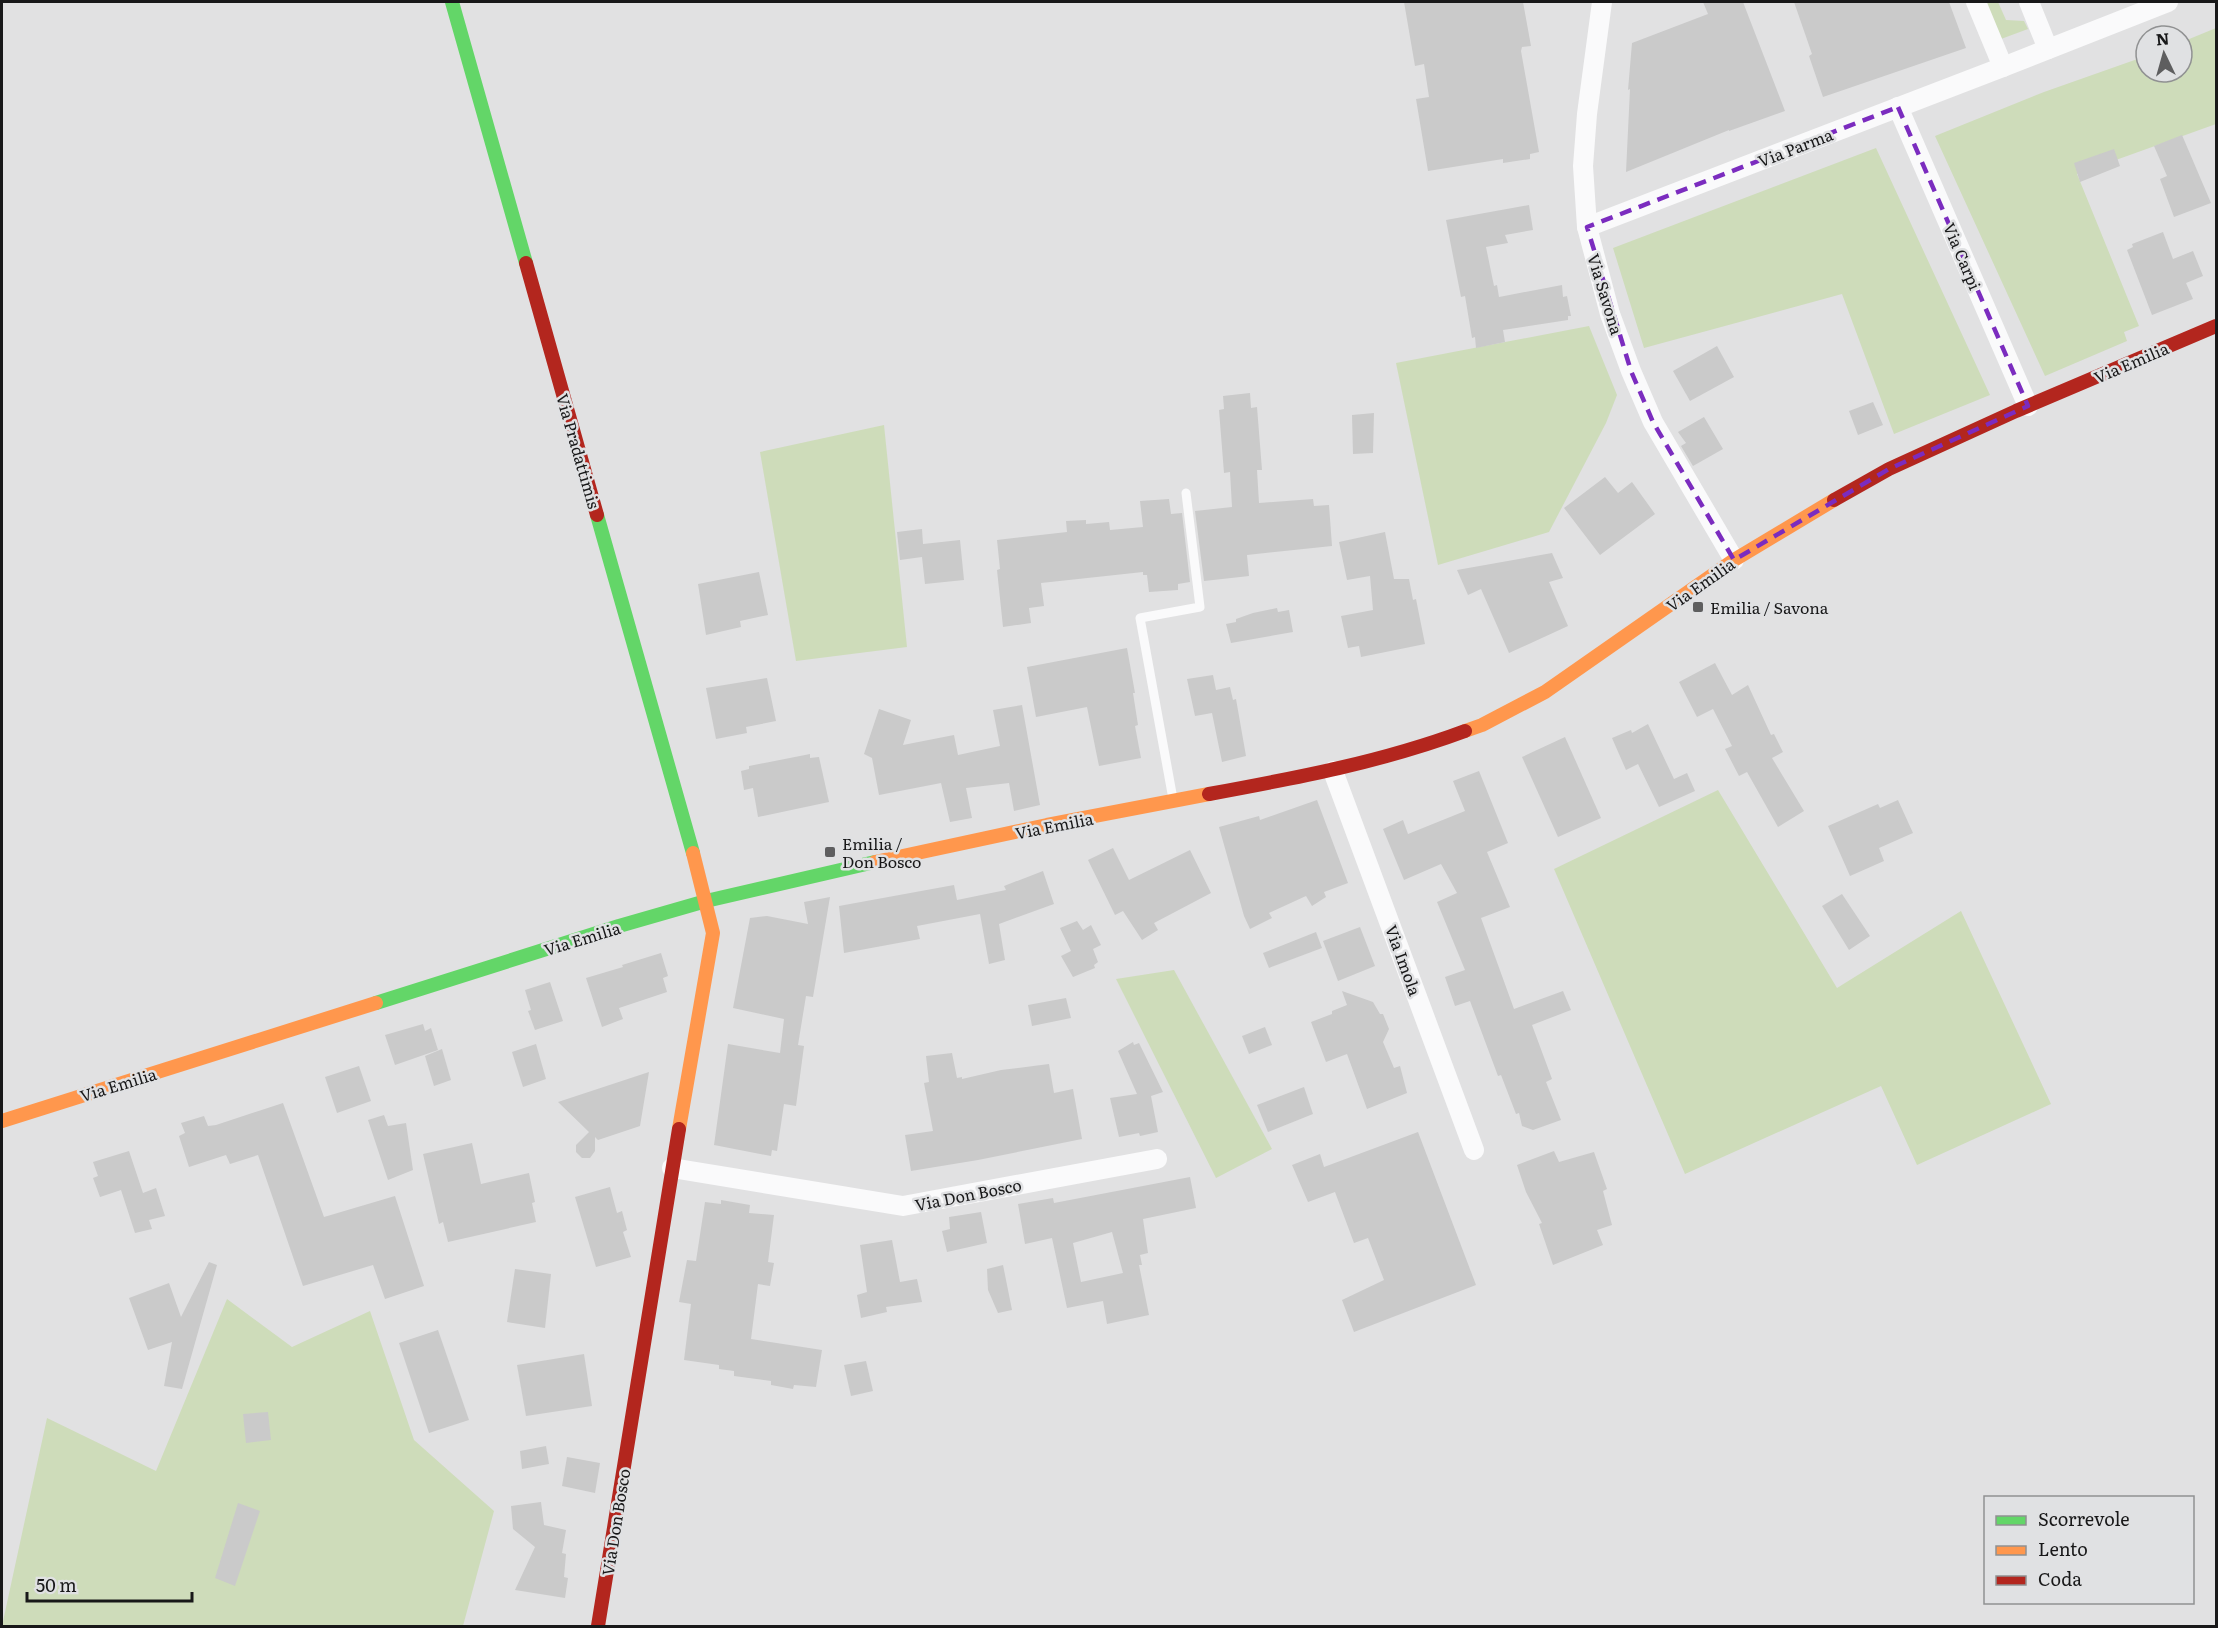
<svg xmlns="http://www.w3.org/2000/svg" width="2218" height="1628" viewBox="0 0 2218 1628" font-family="Literata,serif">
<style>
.green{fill:#cedcba}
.building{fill:#cacaca;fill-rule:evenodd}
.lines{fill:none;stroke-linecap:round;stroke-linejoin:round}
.lane{stroke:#fafafb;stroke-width:9}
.street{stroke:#fafafb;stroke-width:20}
.fast{stroke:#63d668;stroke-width:14}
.slow{stroke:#ff974d;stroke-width:14}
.jam{stroke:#b3261e;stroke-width:14}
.marked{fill:none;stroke:#7b2cbf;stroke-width:4.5;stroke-dasharray:12 8;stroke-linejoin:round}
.poi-dot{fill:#5e5e5f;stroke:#e0e1e3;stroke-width:2}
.labels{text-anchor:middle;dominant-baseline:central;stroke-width:5;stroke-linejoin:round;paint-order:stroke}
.street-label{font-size:16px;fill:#181819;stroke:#e0e1e3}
.poi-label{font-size:16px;fill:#181819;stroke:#e0e1e3;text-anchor:start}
</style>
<rect width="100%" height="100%" fill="#e1e1e2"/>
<g class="green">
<polygon points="1986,2 1998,2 2006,20 2024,21 2028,29 2001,39"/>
<polygon points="2216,28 2216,124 2077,174 2139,326 2124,332 2127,341 2045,376 1935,136 2044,92 2146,56 2146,72 2182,72 2182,42"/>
<polygon points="1876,148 1990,395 1894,434 1842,294 1644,348 1613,248"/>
<polygon points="1589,326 1617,395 1606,423 1549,532 1438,565 1396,363"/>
<polygon points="884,425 907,647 796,661 760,452"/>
<polygon points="1718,790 1837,988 1961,911 2051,1104 1917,1165 1881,1086 1685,1174 1554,869"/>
<polygon points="1174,970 1272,1149 1216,1178 1116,979"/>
<polygon points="227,1299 292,1347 370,1311 414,1440 494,1511 463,1626 2,1626 47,1418 156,1471"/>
</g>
<g class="building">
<polygon points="1404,2 1523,2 1531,46 1522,47 1521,51 1539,152 1530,154 1530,159 1503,163 1503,159 1428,171 1416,99 1429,97 1424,64 1415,66"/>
<polygon points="1703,2 1743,2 1785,111 1729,131 1729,130 1626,172 1630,89 1628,90 1632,43 1708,14"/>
<polygon points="1794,2 1949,2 1966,48 1823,97 1809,56 1812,54"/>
<polygon points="2182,135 2211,203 2174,217 2160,179 2167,176 2154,146"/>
<polygon points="2114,149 2120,166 2080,182 2074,163"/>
<polygon points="1529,205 1533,230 1505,235 1508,243 1486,247 1494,286 1497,285 1499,297 1562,285 1563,297 1567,296 1571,316 1568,316 1568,320 1503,330 1505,342 1476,348 1475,337 1472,338 1465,296 1461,297 1446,220"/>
<polygon points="2163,232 2173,259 2193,251 2203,276 2186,283 2193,299 2152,315 2127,250 2133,247 2132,244"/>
<polygon points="1717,346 1734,377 1690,401 1673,371"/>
<polygon points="1250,393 1251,408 1257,407 1262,470 1257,470 1259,503 1313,499 1314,506 1329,505 1332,546 1247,555 1249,576 1204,581 1195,511 1232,507 1230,472 1224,473 1219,410 1224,409 1223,396"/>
<polygon points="1873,402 1883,425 1858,435 1849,411"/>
<polygon points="1374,413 1373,453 1353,454 1352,415"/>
<polygon points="1704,417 1723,449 1693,466 1681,446 1686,443 1678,432"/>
<polygon points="1605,477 1618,493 1632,482 1655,514 1600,555 1564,508"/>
<polygon points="1169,499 1171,514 1182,513 1190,582 1178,584 1178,590 1149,592 1147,575 1143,575 1143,572 1041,583 1044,606 1029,608 1031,623 1003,627 997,570 1000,569 997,540 1067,532 1066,521 1086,520 1086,524 1109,522 1110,530 1143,527 1140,501"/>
<polygon points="922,529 923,544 960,540 964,580 925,584 922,557 900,560 897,532"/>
<polygon points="1385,532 1394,579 1409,579 1413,600 1416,599 1425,644 1361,657 1359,646 1348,648 1341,616 1373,610 1370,576 1347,580 1339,542"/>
<polygon points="1552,553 1563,578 1549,582 1568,626 1509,653 1481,589 1468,595 1457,570"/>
<polygon points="759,572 768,615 740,621 741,627 706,635 698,584"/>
<polygon points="1277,608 1278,612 1289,610 1293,632 1231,643 1226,624 1236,622 1236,619 1253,613"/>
<polygon points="1127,648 1135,693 1133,693 1138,725 1135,726 1141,758 1099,766 1087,707 1036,717 1027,667"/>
<polygon points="1715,663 1732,695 1748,685 1771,735 1774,734 1783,752 1772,758 1804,811 1778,827 1747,772 1739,776 1725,749 1732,746 1713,709 1697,717 1679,682"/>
<polygon points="1213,675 1216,690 1230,687 1233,700 1236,699 1246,756 1222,762 1212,713 1195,716 1187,679"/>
<polygon points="767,678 776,721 746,727 747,733 716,739 706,688"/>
<polygon points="1022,705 1040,805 1014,811 1009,783 966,788 972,818 950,822 941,783 879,795 872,758 864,754 879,709 911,720 903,745 954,735 958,755 1000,746 993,710"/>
<polygon points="1648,724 1674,779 1687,773 1695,791 1659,807 1638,764 1626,770 1612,738 1631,730 1632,733"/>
<polygon points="1565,737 1601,818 1558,837 1522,757"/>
<polygon points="810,754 810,758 819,757 829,802 758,817 753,788 744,790 741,771 749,769 749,766"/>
<polygon points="1479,771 1508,843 1487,852 1510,907 1481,918 1514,1009 1563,991 1571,1010 1532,1025 1552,1079 1546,1082 1561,1120 1533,1130 1522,1126 1519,1113 1516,1114 1501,1075 1498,1076 1470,1001 1455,1006 1445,977 1465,970 1437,902 1457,893 1441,864 1404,880 1383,829 1403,820 1408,834 1465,811 1453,781"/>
<polygon points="1317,800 1348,883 1324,892 1326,897 1312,906 1306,896 1269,913 1272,918 1250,929 1244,916 1219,827 1259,816 1260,820"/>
<polygon points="1898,800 1913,833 1879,848 1884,861 1850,876 1828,826 1878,804 1880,808"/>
<polygon points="1113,848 1129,880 1190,850 1211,893 1154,923 1158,930 1142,940 1123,911 1115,915 1088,860"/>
<polygon points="1043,871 1054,904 999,924 1005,960 989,964 980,914 917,926 920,939 844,953 839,906 954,885 957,900 1006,890 1004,886"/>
<polygon points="1842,894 1870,936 1849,950 1822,906"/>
<polygon points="830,897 813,997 806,996 798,1045 804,1046 796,1106 784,1104 777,1151 772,1150 771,1156 714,1145 728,1044 780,1053 784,1019 733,1008 750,918 767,916 808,924 804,902"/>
<polygon points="1077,921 1083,930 1091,925 1101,945 1093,949 1098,962 1094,965 1095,968 1073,977 1061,956 1071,951 1060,928"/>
<polygon points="1360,927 1375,966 1338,981 1323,941"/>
<polygon points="1316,932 1322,948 1269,968 1263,953"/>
<polygon points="661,953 668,976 663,978 667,992 619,1008 623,1019 602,1027 586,978 623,967 622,965"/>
<polygon points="550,982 563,1021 535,1030 528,1011 531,1010 525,990"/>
<polygon points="1342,991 1373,1002 1380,1014 1383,1014 1389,1029 1383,1042 1394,1068 1400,1066 1407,1093 1367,1109 1347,1054 1326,1062 1311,1022 1332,1014 1332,1011 1347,1005"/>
<polygon points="1066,998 1071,1018 1032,1026 1028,1005"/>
<polygon points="423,1024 425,1031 431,1028 438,1050 395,1065 385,1035"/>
<polygon points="1265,1027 1272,1045 1249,1054 1242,1036"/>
<polygon points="1133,1042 1134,1045 1139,1043 1163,1092 1151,1096 1158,1132 1140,1136 1139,1133 1119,1137 1110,1098 1137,1094 1118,1051"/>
<polygon points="536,1044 546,1079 523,1087 512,1052"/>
<polygon points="442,1049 451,1080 434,1086 425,1056"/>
<polygon points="952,1053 957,1078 962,1077 962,1079 1001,1070 1049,1064 1054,1093 1073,1089 1082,1139 978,1160 911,1171 905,1135 933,1131 924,1083 929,1082 926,1056"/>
<polygon points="359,1066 371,1101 337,1113 325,1077"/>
<polygon points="649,1072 640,1126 598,1140 595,1137 595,1151 590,1158 582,1158 576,1152 576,1145 589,1132 558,1102"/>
<polygon points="1304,1087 1313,1114 1268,1132 1257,1105"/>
<polygon points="283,1103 324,1217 395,1196 424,1286 385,1299 373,1265 303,1286 258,1155 230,1164 226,1155 189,1167 179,1136 185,1133 181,1123 204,1116 208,1126 216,1125"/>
<polygon points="384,1115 388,1126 406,1123 413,1170 388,1180 368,1120"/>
<polygon points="1418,1132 1476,1285 1354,1332 1342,1300 1384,1280 1368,1238 1354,1243 1335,1192 1308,1202 1292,1165 1320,1154 1324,1167"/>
<polygon points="472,1143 481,1184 529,1173 535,1202 532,1203 536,1222 448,1242 443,1222 439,1224 423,1154"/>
<polygon points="129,1151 143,1193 156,1188 165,1216 149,1220 152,1229 135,1233 121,1190 100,1197 93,1178 98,1176 93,1162"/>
<polygon points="1554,1151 1559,1162 1594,1152 1607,1189 1603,1191 1612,1225 1597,1230 1603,1245 1553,1265 1539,1224 1542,1223 1526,1192 1517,1165"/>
<path d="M1190 1177 1196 1208 1143 1219 1148 1253 1140 1255 1142 1265H1139L1149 1315 1107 1324 1103 1301 1067 1308 1052 1238 1025 1244 1018 1204 1053 1198 1054 1203ZM1112 1232 1123 1273 1081 1282 1073 1243Z"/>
<polygon points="610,1187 617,1213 622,1211 627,1230 623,1232 631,1257 596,1267 575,1197"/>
<polygon points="721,1200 750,1205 749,1213 774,1215 768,1262 774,1263 770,1286 758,1284 751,1339 822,1350 816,1387 794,1385 793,1389 771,1385 771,1381 734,1376 734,1371 719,1369 719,1365 684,1360 691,1304 679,1302 687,1260 696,1261 705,1202 721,1204"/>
<polygon points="981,1212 987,1243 947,1252 942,1231 950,1229 949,1217"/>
<polygon points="892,1240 900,1282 917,1279 922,1302 886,1307 887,1312 861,1318 857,1295 867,1292 860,1245"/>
<polygon points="209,1262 217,1265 182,1389 164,1386 172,1342 148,1350 129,1298 169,1283 181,1317"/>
<polygon points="1003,1265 1012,1310 998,1313 988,1290 987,1269"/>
<polygon points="515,1269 551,1274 545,1328 507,1322"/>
<polygon points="438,1330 469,1420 429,1433 399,1343"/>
<polygon points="584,1354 592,1406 526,1416 517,1365"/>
<polygon points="866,1361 873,1391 851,1396 844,1365"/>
<polygon points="268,1412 271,1440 246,1443 243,1414"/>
<polygon points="546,1446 549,1464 522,1469 520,1451"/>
<polygon points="567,1457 600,1463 595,1493 562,1486"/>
<polygon points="541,1502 544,1525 566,1530 562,1553 566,1554 564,1577 568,1578 565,1598 515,1590 535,1547 513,1529 511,1506"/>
<polygon points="238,1503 260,1511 235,1586 215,1578"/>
</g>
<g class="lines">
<polyline class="lane" points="1173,799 1140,618 1200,607 1186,493"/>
<g class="street">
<polyline points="1602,2 1587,114 1583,166 1587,227 1610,314 1631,371 1653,422 1734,560"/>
<polyline points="1976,2 2003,67"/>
<polyline points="2029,2 2048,49"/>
<polyline points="1898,107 2028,406"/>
<polyline points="1587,227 2003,67 2168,2"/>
<polyline points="1333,771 1474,1150"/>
<polyline points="672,1168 903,1206 1157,1159"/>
</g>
<g class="fast">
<polyline points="452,2 526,263"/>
<polyline points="597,515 693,853"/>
<polyline points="376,1003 619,926 706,901 875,862"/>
</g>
<g class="slow">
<polyline points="1465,731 1482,725 1545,692 1734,560 1834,500"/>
<polyline points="875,862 1047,825 1209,794"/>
<polyline points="2,1121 376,1003"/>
<polyline points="679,1129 713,933 693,853"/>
</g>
<g class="jam">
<polyline points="526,263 597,515"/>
<polyline points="1834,500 1889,469 2016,411 2216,326"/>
<path d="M1209 794C1296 778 1382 762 1465 731"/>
<polyline points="598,1626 679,1129"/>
</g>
</g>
<path class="marked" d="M1898 107 2028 406 1889 469 1734 560 1653 422 1631 371 1587 227Z"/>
<g class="poi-dot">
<rect x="1692" y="601" width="12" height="12" rx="3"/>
<rect x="824" y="846" width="12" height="12" rx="3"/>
</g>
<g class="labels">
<g class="street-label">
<text transform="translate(1795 147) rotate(-21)">Via Parma</text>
<text transform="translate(1963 256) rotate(67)">Via Carpi</text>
<text transform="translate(1606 294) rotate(73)">Via Savona</text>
<text transform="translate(2131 362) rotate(-23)">Via Emilia</text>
<text transform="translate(579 451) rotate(74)">Via Pradattimis</text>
<text transform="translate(1700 584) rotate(-35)">Via Emilia</text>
<text transform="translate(1054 825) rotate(-11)">Via Emilia</text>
<text transform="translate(582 938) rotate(-17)">Via Emilia</text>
<text transform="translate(1404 960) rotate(70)">Via Imola</text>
<text transform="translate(118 1084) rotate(-17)">Via Emilia</text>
<text transform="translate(968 1194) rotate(-11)">Via Don Bosco</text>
<text transform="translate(615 1522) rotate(-81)">Via Don Bosco</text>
</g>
<g class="poi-label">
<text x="1710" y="607">Emilia / Savona</text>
<text x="842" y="843">Emilia /<tspan x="842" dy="18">Don Bosco</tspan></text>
</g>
</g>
<rect width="2218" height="1628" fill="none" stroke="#181819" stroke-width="6"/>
<rect x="1984" y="1496" width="210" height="108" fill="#e0e1e3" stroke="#909192" stroke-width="1.5"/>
<rect x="1996" y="1516" width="30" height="9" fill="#63d668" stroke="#909192" stroke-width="1.5"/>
<text x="2038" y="1526" font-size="18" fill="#181819">Scorrevole</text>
<rect x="1996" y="1546" width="30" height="9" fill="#ff974d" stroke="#909192" stroke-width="1.5"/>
<text x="2038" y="1556" font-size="18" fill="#181819">Lento</text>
<rect x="1996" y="1576" width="30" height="9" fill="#b3261e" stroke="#909192" stroke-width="1.5"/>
<text x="2038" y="1586" font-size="18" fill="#181819">Coda</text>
<g transform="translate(2164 54) rotate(355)"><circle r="28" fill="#e0e1e3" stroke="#909192" stroke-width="1.5"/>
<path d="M0-4.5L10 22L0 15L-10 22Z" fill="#5e5e5f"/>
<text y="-9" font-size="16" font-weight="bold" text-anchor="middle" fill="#181819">N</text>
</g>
<path d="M27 1592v9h165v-9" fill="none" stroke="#181819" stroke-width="3"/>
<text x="36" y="1592" font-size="18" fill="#181819" stroke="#e0e1e3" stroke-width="4.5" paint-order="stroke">50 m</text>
</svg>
